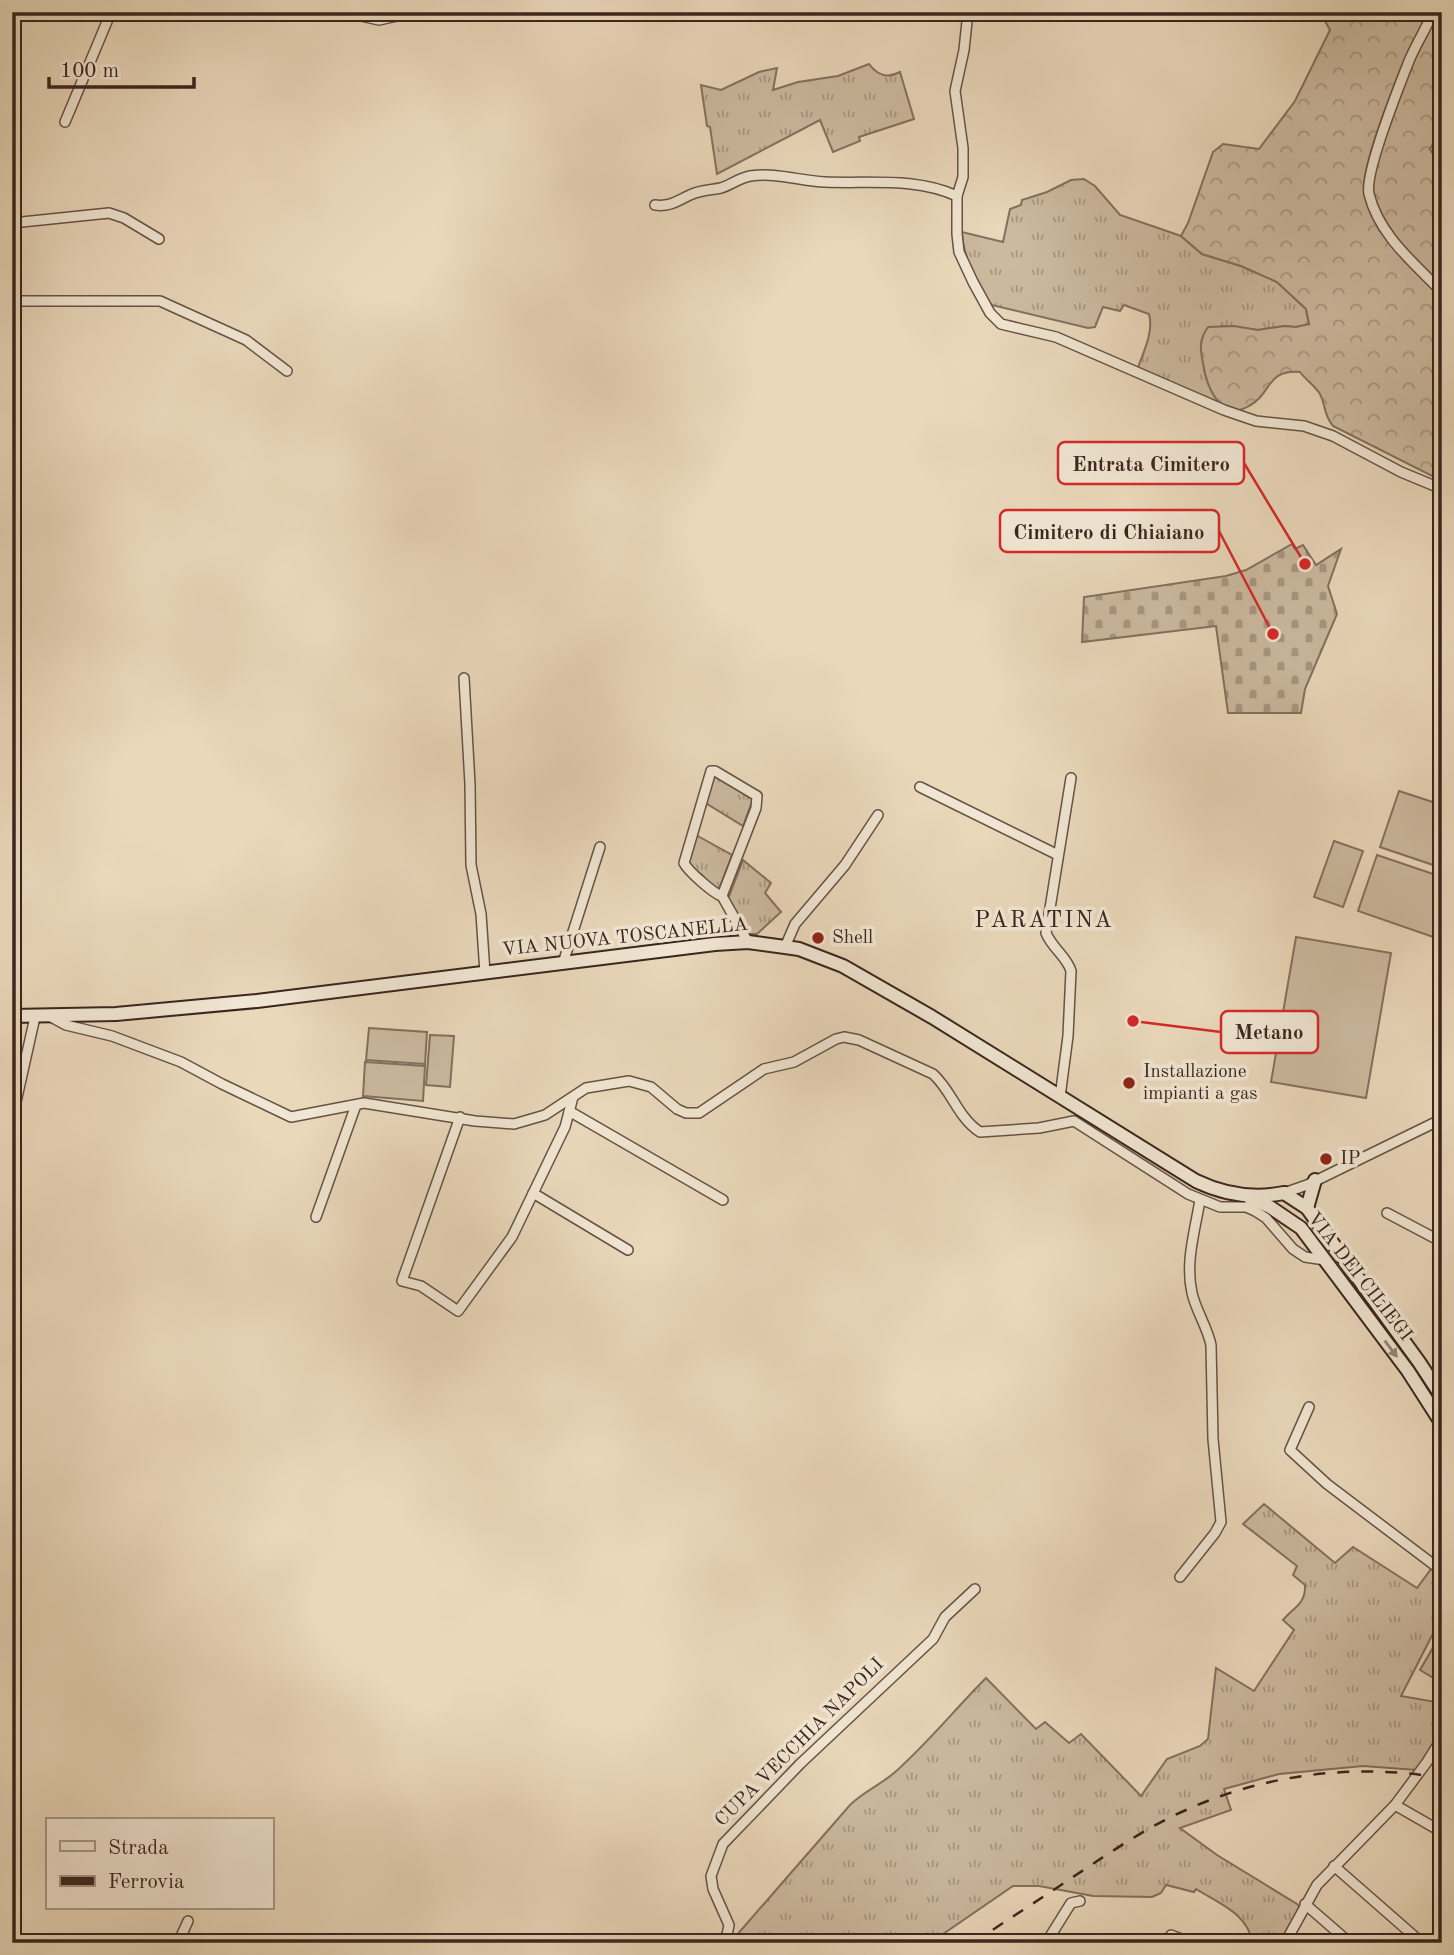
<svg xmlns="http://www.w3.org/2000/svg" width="1454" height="1955" viewBox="0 0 1454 1955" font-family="'Old Standard TT',serif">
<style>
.grass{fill:url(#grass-tufts);stroke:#83705f;stroke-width:2}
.forest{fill:url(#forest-crowns);stroke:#83705f;stroke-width:2}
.cemetery{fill:url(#cemetery-stones);stroke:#83705f;stroke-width:2}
.garden{fill:#ccbaa0;stroke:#83705f;stroke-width:2}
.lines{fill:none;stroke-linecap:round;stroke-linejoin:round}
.street-casing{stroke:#665245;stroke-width:12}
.secondary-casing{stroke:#3a251e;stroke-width:16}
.street{stroke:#f1e6d3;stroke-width:9}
.secondary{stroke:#f1e6d3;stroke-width:12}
.rail{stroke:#3a251e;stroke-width:2.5;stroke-dasharray:12 12;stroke-linecap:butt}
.oneway{fill:#968678}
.poi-dot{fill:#8f2418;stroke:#f1e6d3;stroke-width:2.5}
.labels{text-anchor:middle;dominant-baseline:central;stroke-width:7;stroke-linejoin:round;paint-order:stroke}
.street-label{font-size:19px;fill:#3a251e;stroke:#f1e6d3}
.poi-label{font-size:19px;fill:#3a251e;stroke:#f1e6d3;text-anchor:start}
.quarter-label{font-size:23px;letter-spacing:2px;fill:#3a251e;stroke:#f1e6d3}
.leader{fill:none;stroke:#d62828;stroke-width:2.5}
.callout-dot{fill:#d62828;stroke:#f1e6d3;stroke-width:2.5}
.callout{fill:#f1e6d3;stroke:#d62828;stroke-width:2.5}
.callout-label{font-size:21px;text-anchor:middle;font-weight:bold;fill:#3a251e}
</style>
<defs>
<pattern id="grass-tufts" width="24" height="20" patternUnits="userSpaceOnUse" patternTransform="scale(1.75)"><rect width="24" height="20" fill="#ccbaa0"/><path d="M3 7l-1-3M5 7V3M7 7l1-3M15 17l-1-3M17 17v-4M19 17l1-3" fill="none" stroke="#a79782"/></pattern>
<pattern id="forest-crowns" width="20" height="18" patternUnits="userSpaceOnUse" patternTransform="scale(1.75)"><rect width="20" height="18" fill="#ccbaa0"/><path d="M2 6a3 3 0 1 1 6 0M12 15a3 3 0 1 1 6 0" fill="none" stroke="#a79782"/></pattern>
<pattern id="cemetery-stones" width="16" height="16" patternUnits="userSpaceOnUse" patternTransform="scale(1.75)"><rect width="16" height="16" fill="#ccbaa0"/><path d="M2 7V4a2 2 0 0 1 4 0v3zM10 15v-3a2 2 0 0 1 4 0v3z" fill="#a79782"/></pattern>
</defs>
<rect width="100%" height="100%" fill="#ead8bb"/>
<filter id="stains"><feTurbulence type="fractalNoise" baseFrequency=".00286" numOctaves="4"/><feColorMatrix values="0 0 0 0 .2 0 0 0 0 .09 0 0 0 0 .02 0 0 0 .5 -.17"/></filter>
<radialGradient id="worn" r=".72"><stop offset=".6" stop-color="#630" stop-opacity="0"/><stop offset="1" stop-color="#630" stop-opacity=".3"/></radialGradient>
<g class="grass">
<path d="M869 64C877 75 887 79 900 72L914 119 859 137 860 141 833 152 820 120 717 174 710 127 707 126 701 85 721 90 759 72 777 68 773 90 798 82 838 76Z"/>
<path d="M1084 179 1095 186 1120 215 1181 236 1202 254 1241 266 1277 282 1306 309 1309 325 1296 327 1284 326 1258 330 1221 326C1201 368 1197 363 1220 405L1137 370C1143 353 1154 332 1149 314L1124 305 1120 311 1103 307 1095 327 1088 328 992 305C977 292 963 253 962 232L1003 242 1010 209 1021 205 1022 200 1047 192 1071 180Z"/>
<polygon points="713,775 753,799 743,826 704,802"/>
<polygon points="696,835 732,855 718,892 701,874 687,865"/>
<polygon points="743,860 771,883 765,893 781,912 757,934 749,934 728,899"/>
<path d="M1264 1504 1335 1563 1353 1547 1417 1588 1431 1569 1442 1576 1440 1620 1401 1696 1442 1703V1732L1417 1770 1363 1766 1279 1774 1224 1789 1231 1810 1180 1828 1217 1855 1297 1904 1300 1907 1282 1943H1252C1249 1914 1218 1903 1196 1889L1194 1892 1166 1885 1161 1893 1152 1897 1093 1896 1039 1886H1013L930 1943H727L736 1936 850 1805C863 1792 880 1785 894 1773 927 1744 955 1709 986 1678L1036 1729 1045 1722 1069 1743 1081 1734 1141 1796 1167 1759 1200 1746 1208 1739 1216 1668 1254 1691 1294 1630 1283 1620C1294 1607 1306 1604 1305 1585L1293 1575 1297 1566 1243 1524Z"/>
</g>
<path class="forest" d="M1320 12H1442V129L1430 149 1442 169V481L1333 426C1322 412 1327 407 1320 394 1315 386 1306 380 1300 372 1266 369 1272 394 1249 406 1220 423 1206 385 1203 363 1200 349 1199 340 1208 327L1234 326 1258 330 1284 326 1296 327 1309 324 1306 309 1277 282 1241 266 1202 254 1181 236 1188 223 1213 152 1223 144 1259 149 1295 101 1330 30Z"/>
<polygon class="cemetery" points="1292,544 1295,549 1303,545 1316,565 1341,549 1328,586 1337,614 1305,689 1301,713 1228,713 1216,626 1082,642 1084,597 1226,576 1246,570"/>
<g class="garden">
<polygon points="1399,791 1442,805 1442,868 1380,847"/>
<polygon points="1334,841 1363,851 1343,907 1314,897"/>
<polygon points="1377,855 1442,877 1442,932 1439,939 1358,911"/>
<polygon points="1296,937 1391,953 1366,1098 1271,1082"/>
<polygon points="369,1028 427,1032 425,1064 366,1060"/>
<polygon points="430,1035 454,1036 450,1087 426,1085"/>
<polygon points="365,1062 425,1066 423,1101 363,1096"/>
<polygon points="1442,1632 1442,1683 1420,1670"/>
</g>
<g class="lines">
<g class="street-casing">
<g id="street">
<polyline points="343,12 379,20 415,12"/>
<polyline points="968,12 964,50 955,91 963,148 963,177 957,196 957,234 959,252 973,282 990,313 1001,324 1056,337 1224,410 1256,421 1304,426 1333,436 1401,472 1442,489"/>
<path d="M1433 12C1426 29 1416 44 1409 61 1400 84 1364 173 1369 194 1379 235 1414 263 1442 292"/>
<polyline points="65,122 111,12"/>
<path d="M655 205C670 207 677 201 690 195 699 190 711 190 721 188 731 185 739 178 750 176 776 172 800 181 825 182 870 184 915 177 957 196"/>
<polyline points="12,223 109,213 124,218 159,239"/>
<polyline points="12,301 160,301 246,340 287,371"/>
<polyline points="464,678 470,784 471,865 481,914 485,973"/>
<path d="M711 771H715L757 796 756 808 722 896C714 894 688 871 684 863Z"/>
<polyline points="920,787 1058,855"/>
<polyline points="722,896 748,942"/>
<polyline points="785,947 795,924 845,865 878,815"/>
<polyline points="563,963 600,847"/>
<path d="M51 1017 66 1025 112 1036 181 1062 222 1084 291 1117 364 1103 475 1121 514 1124 545 1115 586 1088 629 1081 651 1087 677 1109 686 1113H699L764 1069 794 1062 836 1039 844 1037 859 1040 933 1074C952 1091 958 1118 980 1132L1039 1128 1074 1121 1188 1194 1220 1207H1246L1255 1211 1266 1218 1293 1249 1305 1257 1325 1260"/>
<path d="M1060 1097 1068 1036 1071 971C1067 957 1052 948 1046 933L1071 778"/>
<polyline points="569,1111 723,1200"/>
<polyline points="460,1117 402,1281 421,1286 458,1311 512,1237 565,1127 573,1097"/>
<polyline points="12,1120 35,1017"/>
<polyline points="533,1193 628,1250"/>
<polyline points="1284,1193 1307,1185 1442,1119"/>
<polyline points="1387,1213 1442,1242"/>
<polyline points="316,1217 356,1105"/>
<polyline points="1309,1407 1290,1450 1327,1484 1442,1571"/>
<path d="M1180 1577 1215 1533 1221 1522 1213 1439 1211 1345C1207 1326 1196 1311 1192 1293 1185 1262 1195 1231 1200 1200"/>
<polyline points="1395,1805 1442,1832"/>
<polyline points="1334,1866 1422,1943"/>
<polyline points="1305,1904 1350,1943"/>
<polyline points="15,1943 16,1943"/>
<polyline points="178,1943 188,1921"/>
<polyline points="719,1943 727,1935 729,1925 713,1889 711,1876 723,1844 800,1764 933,1639 945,1617 975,1589"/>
<polyline points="1046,1943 1071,1903 1080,1901"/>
<polyline points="1167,1943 1171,1935 1192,1943"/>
<polyline points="1285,1943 1317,1885 1395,1805 1427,1762 1442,1738"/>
</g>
</g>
<g class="secondary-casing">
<g id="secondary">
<path d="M12 1016 116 1014 257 1001 715 944 748 942 785 947 799 949 843 966 932 1017 1196 1181C1223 1194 1254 1199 1284 1193"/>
<polyline points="1284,1193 1307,1208 1419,1362 1442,1397"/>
<polyline points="1250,1198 1270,1207 1301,1228 1408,1371 1442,1424"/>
<polyline points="1307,1208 1315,1180"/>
</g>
</g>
<use href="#street" class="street"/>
<use href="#secondary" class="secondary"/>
<path class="rail" d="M973 1943C1007 1920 1042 1898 1076 1875 1111 1852 1147 1827 1186 1810 1266 1774 1355 1763 1442 1778"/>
</g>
<defs><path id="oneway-solid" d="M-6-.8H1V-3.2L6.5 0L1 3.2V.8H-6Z" transform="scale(1.75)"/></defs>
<use class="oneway" href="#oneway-solid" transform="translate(1391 1349) rotate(53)"/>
<g class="poi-dot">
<circle cx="818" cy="938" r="7"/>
<circle cx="1129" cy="1083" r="7"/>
<circle cx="1326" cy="1159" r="7"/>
</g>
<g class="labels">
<g class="street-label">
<text transform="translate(625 938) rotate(-6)">VIA NUOVA TOSCANELLA</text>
<text transform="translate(1359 1277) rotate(52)">VIA DEI CILIEGI</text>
<text transform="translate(800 1743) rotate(-45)">CUPA VECCHIA NAPOLI</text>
</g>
<g class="poi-label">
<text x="832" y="938">Shell</text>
<text x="1143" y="1072">Installazione<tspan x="1143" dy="22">impianti a gas</tspan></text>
<text x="1340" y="1159">IP</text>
</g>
<g class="quarter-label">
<text x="1044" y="920">PARATINA</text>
</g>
</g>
<path class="leader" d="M1305 564L1244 463M1273 634L1219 531M1133 1021L1221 1032"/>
<g class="callout-dot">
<circle cx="1305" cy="564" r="7"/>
<circle cx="1273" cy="634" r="7"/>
<circle cx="1133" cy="1021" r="7"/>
</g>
<g class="callout">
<rect x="1058" y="442" width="186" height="42" rx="7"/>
<rect x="1000" y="510" width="219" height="42" rx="7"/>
<rect x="1221" y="1011" width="97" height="42" rx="7"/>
</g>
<g class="callout-label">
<text x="1151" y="471">Entrata Cimitero</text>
<text x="1109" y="539">Cimitero di Chiaiano</text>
<text x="1269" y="1039">Metano</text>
</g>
<rect width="1454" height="1955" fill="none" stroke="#ead8bb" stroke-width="42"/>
<rect x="14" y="14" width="1426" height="1927" fill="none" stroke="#3a251e" stroke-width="3.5"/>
<rect x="21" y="21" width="1412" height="1913" fill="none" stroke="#3a251e" stroke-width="2"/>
<rect x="46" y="1818" width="228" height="91" fill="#f1e6d3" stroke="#a8998b" stroke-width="2"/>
<rect x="60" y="1841" width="35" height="10" fill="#f1e6d3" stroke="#a8998b" stroke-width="2"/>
<text x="108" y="1854" font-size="21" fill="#3a251e">Strada</text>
<rect x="60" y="1876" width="35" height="10" fill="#3a251e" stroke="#a8998b" stroke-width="2"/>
<text x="108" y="1888" font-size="21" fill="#3a251e">Ferrovia</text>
<path d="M49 77v10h145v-10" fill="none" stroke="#3a251e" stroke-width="3.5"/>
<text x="60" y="77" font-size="21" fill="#3a251e" stroke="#f1e6d3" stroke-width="5" paint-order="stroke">100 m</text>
<rect width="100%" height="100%" filter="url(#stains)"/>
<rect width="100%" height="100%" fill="url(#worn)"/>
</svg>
